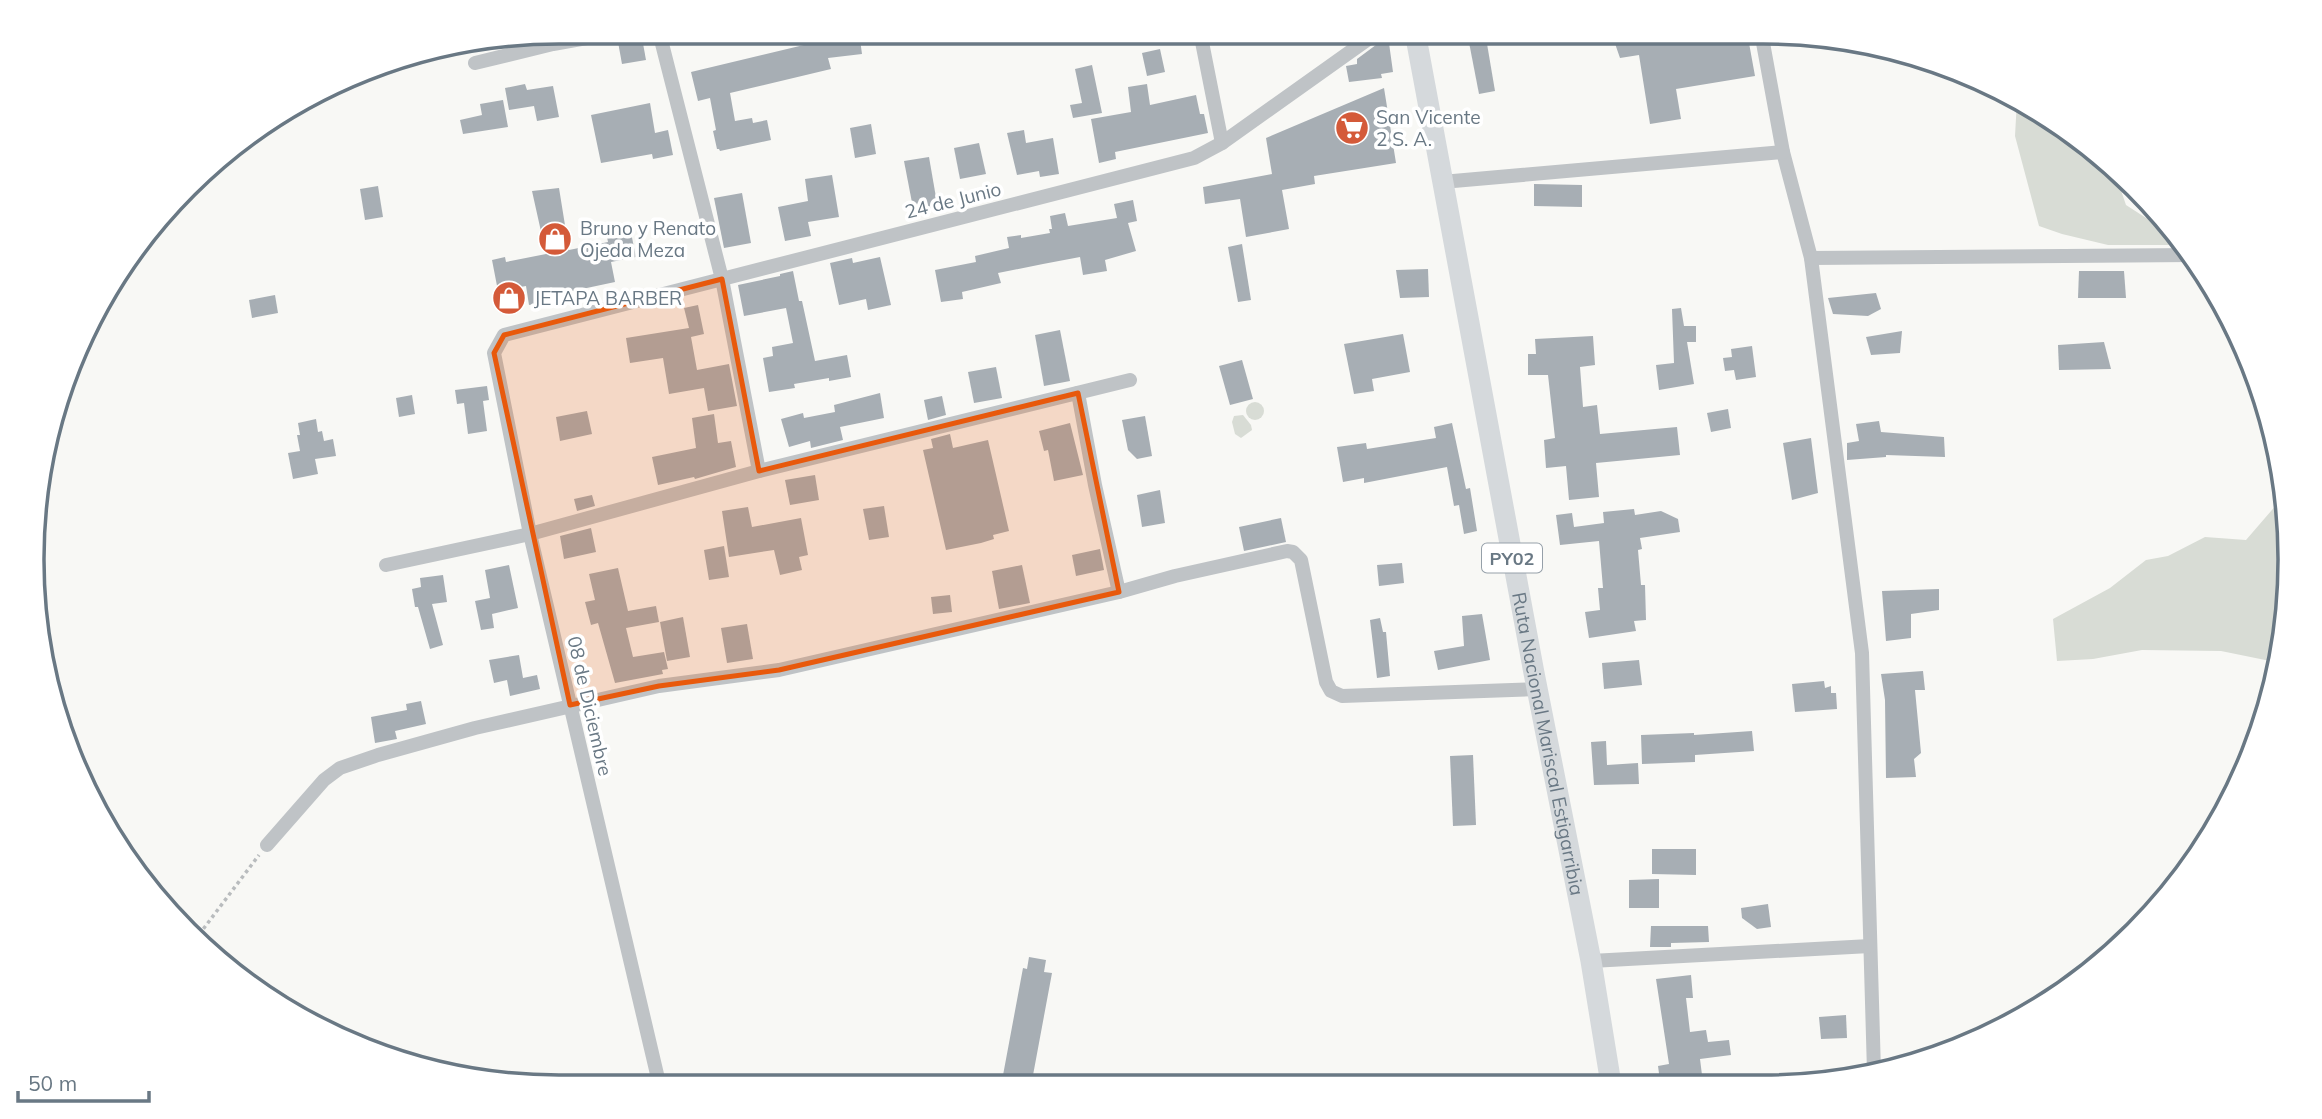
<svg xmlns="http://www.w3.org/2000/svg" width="2322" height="1119" viewBox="0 0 2322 1119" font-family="Mulish,sans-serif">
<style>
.green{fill:#d8dcd5}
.building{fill:#a7aeb4}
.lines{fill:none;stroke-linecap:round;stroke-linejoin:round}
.path{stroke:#b9bcbe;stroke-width:3.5;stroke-dasharray:3.5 3.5;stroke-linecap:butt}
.street{stroke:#bfc3c6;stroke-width:14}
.primary{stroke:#d5d9dc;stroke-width:21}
.marked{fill:#e8590c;fill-opacity:0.2;stroke:#e8590c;stroke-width:5;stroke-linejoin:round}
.labels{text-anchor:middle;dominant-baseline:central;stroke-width:7;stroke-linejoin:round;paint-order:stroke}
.shield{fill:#fff;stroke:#96a0a9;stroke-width:2}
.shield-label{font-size:18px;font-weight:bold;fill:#697884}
.poi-label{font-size:19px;fill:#697884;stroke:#fff;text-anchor:start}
.street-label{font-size:19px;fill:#697884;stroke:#fff}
.rim{fill:none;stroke:#697884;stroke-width:3.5}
</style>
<rect width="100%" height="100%" fill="#f8f8f5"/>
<g class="green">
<polygon points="2017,100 2056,121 2113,167 2126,205 2157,225 2172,230 2184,245 2108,245 2062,234 2039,226 2015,136"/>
<circle cx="1255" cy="411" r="9"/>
<polygon points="1243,415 1251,425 1252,430 1241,438 1235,434 1232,422 1234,416"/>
<polygon points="2284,496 2290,560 2280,663 2221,651 2142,650 2093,659 2057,661 2053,619 2110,588 2146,560 2168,556 2205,537 2246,540"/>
</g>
<g class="building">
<polygon points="859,32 862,54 828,58 831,69 730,93 735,121 752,118 753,123 767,120 771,140 720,151 719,149 717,149 713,131 716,130 710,98 698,101 691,72 808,44 807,40"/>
<polygon points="1467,32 1485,32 1495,91 1479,94"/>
<polygon points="1611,32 1697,32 1700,42 1724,38 1723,32 1747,32 1755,76 1676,89 1681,119 1650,124 1639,55 1620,58"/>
<polygon points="1388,36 1393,72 1381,74 1382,78 1349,82 1346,66 1357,64 1357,59"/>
<polygon points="642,38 646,60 622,64 618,42"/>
<polygon points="1160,49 1165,72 1147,76 1142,53"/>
<polygon points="1092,65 1102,113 1073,118 1070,105 1082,103 1075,69"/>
<polygon points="525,84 527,90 553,86 559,117 537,121 534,106 509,110 505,88"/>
<polygon points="1147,84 1150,105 1196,95 1200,114 1204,114 1208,133 1115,152 1116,159 1099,163 1091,119 1131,112 1128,87"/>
<polygon points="1384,88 1396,163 1314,176 1315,184 1282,190 1289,229 1246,237 1240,199 1205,204 1203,187 1272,174 1266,138"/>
<polygon points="503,100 508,127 463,134 460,120 482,115 480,104"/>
<polygon points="650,103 655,133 668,130 673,155 653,159 652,154 601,163 591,115"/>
<polygon points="871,124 876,154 855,158 850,128"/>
<polygon points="1024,130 1026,143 1053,138 1059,174 1040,177 1039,171 1017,175 1007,133"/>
<polygon points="979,143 986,174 960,179 954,148"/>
<polygon points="929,157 938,209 914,213 904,161"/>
<polygon points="832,175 839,217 808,222 811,236 785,241 778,207 808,201 805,179"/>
<polygon points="1534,184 1582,185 1582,207 1534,206"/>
<polygon points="378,186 383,217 365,220 360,189"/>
<polygon points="559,188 569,250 608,242 605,227 629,223 636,257 611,262 615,282 549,296 550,301 529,305 526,286 498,291 492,260 505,257 506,262 546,254 532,191"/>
<polygon points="742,193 751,243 724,248 714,198"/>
<polygon points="1133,200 1137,221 1128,223 1136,251 1105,260 1107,271 1083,275 1080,257 1043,264 998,273 1001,283 962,292 963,299 941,302 935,270 976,262 975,256 1009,248 1007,237 1021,235 1021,238 1050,233 1049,229 1052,229 1050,216 1065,213 1068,226 1117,218 1114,204"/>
<polygon points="1242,244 1251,300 1238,302 1228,247"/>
<polygon points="880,257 891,305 868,310 866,299 839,305 830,263 852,258 853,263"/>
<polygon points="1428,269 1429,297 1400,298 1396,270"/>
<polygon points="793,271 799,301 802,301 815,361 847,355 851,377 829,381 829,378 794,384 795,388 769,392 763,358 773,356 772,347 793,343 786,308 744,316 738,285 780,276 780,274"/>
<polygon points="2079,271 2124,271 2126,298 2078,298"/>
<polygon points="1876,293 1881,309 1868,316 1833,314 1828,298"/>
<polygon points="275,295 278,313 252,318 249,300"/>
<polygon points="698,305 704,334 691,337 697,370 729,364 737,406 708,411 704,388 669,394 663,358 630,363 626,338 689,328 684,308"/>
<polygon points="1681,308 1684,326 1696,326 1696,342 1687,342 1694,384 1659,390 1656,365 1674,363 1672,309"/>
<polygon points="1060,330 1070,381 1044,386 1035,335"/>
<polygon points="1902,331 1900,353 1871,355 1866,337"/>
<polygon points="1403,334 1410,372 1372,379 1374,391 1354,394 1344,344"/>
<polygon points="1593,336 1595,365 1580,367 1583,407 1597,405 1600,434 1677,427 1680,455 1596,463 1599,497 1569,500 1566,466 1546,468 1544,440 1555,438 1548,375 1528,375 1528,354 1536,354 1535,339"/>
<polygon points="2104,342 2111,369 2059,370 2058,345"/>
<polygon points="1752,346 1756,377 1736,380 1734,370 1725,371 1723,358 1732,357 1731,349"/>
<polygon points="1242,360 1253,399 1230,405 1219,366"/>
<polygon points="996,367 1002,398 974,403 968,372"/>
<polygon points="487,386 489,400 483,401 487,431 468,434 464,403 457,404 455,390"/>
<polygon points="880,393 884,418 840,427 843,440 811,448 810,441 789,447 781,419 803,413 804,418 835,412 834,405"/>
<polygon points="412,395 415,414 399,417 396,398"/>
<polygon points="942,396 946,415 928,420 924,400"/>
<polygon points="1728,409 1731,428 1711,432 1707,413"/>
<polygon points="587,411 592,434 560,441 556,417"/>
<polygon points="714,414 718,443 731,441 736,467 695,479 694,477 658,485 652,457 696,448 692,418"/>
<polygon points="1145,416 1152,456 1137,459 1128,450 1122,420"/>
<polygon points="316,419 318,432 322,431 324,441 333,439 336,456 315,459 318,474 293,479 288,453 300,451 297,435 300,435 298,423"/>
<polygon points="1879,421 1881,432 1944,437 1945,457 1886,455 1886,457 1847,460 1847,443 1859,441 1856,424"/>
<polygon points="1070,423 1083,475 1054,481 1048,450 1044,451 1039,431"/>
<polygon points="1452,423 1466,489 1470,488 1477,531 1464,534 1459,505 1454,506 1447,467 1364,483 1364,478 1343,482 1337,447 1366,443 1367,449 1436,438 1434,427"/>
<polygon points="950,434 953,448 988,440 1009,531 993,535 994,539 981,543 946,550 923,450 933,448 931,439"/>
<polygon points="1811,438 1818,493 1792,500 1783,443"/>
<polygon points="815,475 819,500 790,505 785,480"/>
<polygon points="1160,490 1165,523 1142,527 1137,495"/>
<polygon points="592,495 595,506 577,511 574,499"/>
<polygon points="884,506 889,537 869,540 863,509"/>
<polygon points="748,507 752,527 801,518 808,555 799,557 802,570 780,575 774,550 729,557 722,511"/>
<polygon points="1634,509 1635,515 1661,511 1678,519 1680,532 1640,538 1642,549 1638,550 1641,585 1645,585 1646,620 1634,621 1636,631 1589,638 1585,612 1600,610 1598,588 1603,588 1599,541 1560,545 1556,515 1572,513 1574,527 1604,523 1603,512"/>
<polygon points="1281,518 1286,542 1244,551 1239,527"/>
<polygon points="591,528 596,552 564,559 560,536"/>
<polygon points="724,546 729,577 709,580 704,550"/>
<polygon points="1100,549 1104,570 1076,576 1072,555"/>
<polygon points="1402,563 1404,583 1379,586 1377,565"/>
<polygon points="509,565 518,608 492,614 494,628 481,630 475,601 490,598 485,570"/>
<polygon points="1022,565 1030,603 999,609 992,571"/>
<polygon points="618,568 628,611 656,606 659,622 626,628 633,657 664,652 668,669 662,670 663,674 615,683 598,623 591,625 585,602 595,600 589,574"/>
<polygon points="443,575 447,602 432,604 443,645 430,649 418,607 415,607 412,589 421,587 420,578"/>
<polygon points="1939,589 1939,610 1911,614 1911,638 1886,641 1882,591"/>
<polygon points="950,595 952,612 933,614 931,597"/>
<polygon points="1482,614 1490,660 1438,670 1434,651 1464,646 1462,616"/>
<polygon points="683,617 690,657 667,661 660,622"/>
<polygon points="1380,618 1383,632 1386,632 1390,676 1377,678 1370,620"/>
<polygon points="747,624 753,659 727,663 721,628"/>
<polygon points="519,655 523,678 537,675 540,689 510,696 507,680 494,683 489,660"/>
<polygon points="1639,660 1642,685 1604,689 1602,663"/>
<polygon points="1923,671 1925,690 1915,690 1921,753 1914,759 1916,777 1886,778 1885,700 1881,674"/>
<polygon points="1824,681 1825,688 1831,686 1831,693 1836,693 1837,709 1795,712 1792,684"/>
<polygon points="421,701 426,724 395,731 397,739 375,743 371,717 407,710 406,704"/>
<polygon points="1752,731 1754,751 1695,755 1695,762 1642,764 1641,735 1694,733 1694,735"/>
<polygon points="1606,741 1607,765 1638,763 1639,784 1594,785 1591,742"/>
<polygon points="1473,755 1476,825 1453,826 1450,756"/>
<polygon points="1652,849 1696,849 1696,875 1652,874"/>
<polygon points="1659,879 1659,908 1629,908 1629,880"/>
<polygon points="1768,904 1771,927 1757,929 1742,918 1741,908"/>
<polygon points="1651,926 1708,926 1709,942 1671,943 1671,947 1650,947"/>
<polygon points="1029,957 1046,960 1044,972 1052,973 1031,1086 1001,1086 1023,968 1027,969"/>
<polygon points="1691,975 1693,998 1686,998 1690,1032 1706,1030 1708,1042 1729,1040 1731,1055 1700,1059 1703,1083 1677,1083 1677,1079 1660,1081 1658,1066 1669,1064 1656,979"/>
<polygon points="1846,1015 1847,1038 1821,1039 1819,1017"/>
</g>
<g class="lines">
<polyline class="path" points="195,940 259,855"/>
<g class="street">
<polyline points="659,32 722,279 759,471"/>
<polyline points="1200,32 1222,143"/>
<polyline points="1761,32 1783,152 1811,258 1862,653 1874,1072"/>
<polyline points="475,63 553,44 620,32"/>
<polyline points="1442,182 1783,152"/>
<polyline points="1811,258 2193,255"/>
<polyline points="1078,393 1095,485 1119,592"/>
<polyline points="386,565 530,534 759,471 1130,380"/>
<polyline points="267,845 324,780 340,768 378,755 475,728 659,686 779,670 1119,592 1175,576 1287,551 1293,552 1301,560 1326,682 1331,691 1342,696 1537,689"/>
<polyline points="1591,961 1870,946"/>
<polyline points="660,1087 530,534 494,353 504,335 1194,158 1222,143 1378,32"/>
</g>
<path class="primary" id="s1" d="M1415 32 1534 673 1591 961 1611 1084"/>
</g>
<path class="marked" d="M722 279 759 471 1078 393 1119 592 779 670 659 686 570 705 494 353 504 335Z"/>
<defs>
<g id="supermarket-disc" transform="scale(1.75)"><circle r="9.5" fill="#d45a39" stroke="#fff"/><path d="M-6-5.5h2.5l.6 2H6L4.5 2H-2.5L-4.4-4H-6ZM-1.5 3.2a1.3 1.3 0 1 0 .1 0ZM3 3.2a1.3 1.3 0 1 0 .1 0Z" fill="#fff"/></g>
<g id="shop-disc" transform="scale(1.75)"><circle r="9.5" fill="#d45a39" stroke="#fff"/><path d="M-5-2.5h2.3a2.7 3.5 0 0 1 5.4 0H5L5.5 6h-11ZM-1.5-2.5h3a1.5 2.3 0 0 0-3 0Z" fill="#fff"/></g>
</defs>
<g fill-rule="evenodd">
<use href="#supermarket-disc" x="1352" y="128"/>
<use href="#shop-disc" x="555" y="239"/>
<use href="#shop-disc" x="509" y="298"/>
</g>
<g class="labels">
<rect class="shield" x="1482" y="543.5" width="60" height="29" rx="5"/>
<g class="shield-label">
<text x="1512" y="558">PY02</text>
</g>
<g class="poi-label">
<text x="1376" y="117">San Vicente<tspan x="1376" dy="22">2 S. A.</tspan></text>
<text x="580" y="228">Bruno y Renato<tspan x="580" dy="22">Ojeda Meza</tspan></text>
<text x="534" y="298">JETAPA BARBER</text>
</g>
<g class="street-label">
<text transform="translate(953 200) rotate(-14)">24 de Junio</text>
<text transform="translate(590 706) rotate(77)">08 de Diciembre</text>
<text stroke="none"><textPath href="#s1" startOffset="724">Ruta Nacional Mariscal Estigarribia</textPath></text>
</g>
</g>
<path d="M0 0H2322V1119H0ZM559 44H1763A515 515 0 0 1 2278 559V560A515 515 0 0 1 1763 1075H559A515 515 0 0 1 44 560V559A515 515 0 0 1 559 44Z" fill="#fff" fill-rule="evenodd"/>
<path class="rim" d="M559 44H1763A515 515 0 0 1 2278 559V560A515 515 0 0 1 1763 1075H559A515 515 0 0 1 44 560V559A515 515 0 0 1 559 44Z"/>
<path d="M18 1091v10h131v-10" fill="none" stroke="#697884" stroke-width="3.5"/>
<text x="28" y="1091" font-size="21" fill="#697884" stroke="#ffffff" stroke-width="5" paint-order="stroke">50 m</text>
</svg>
